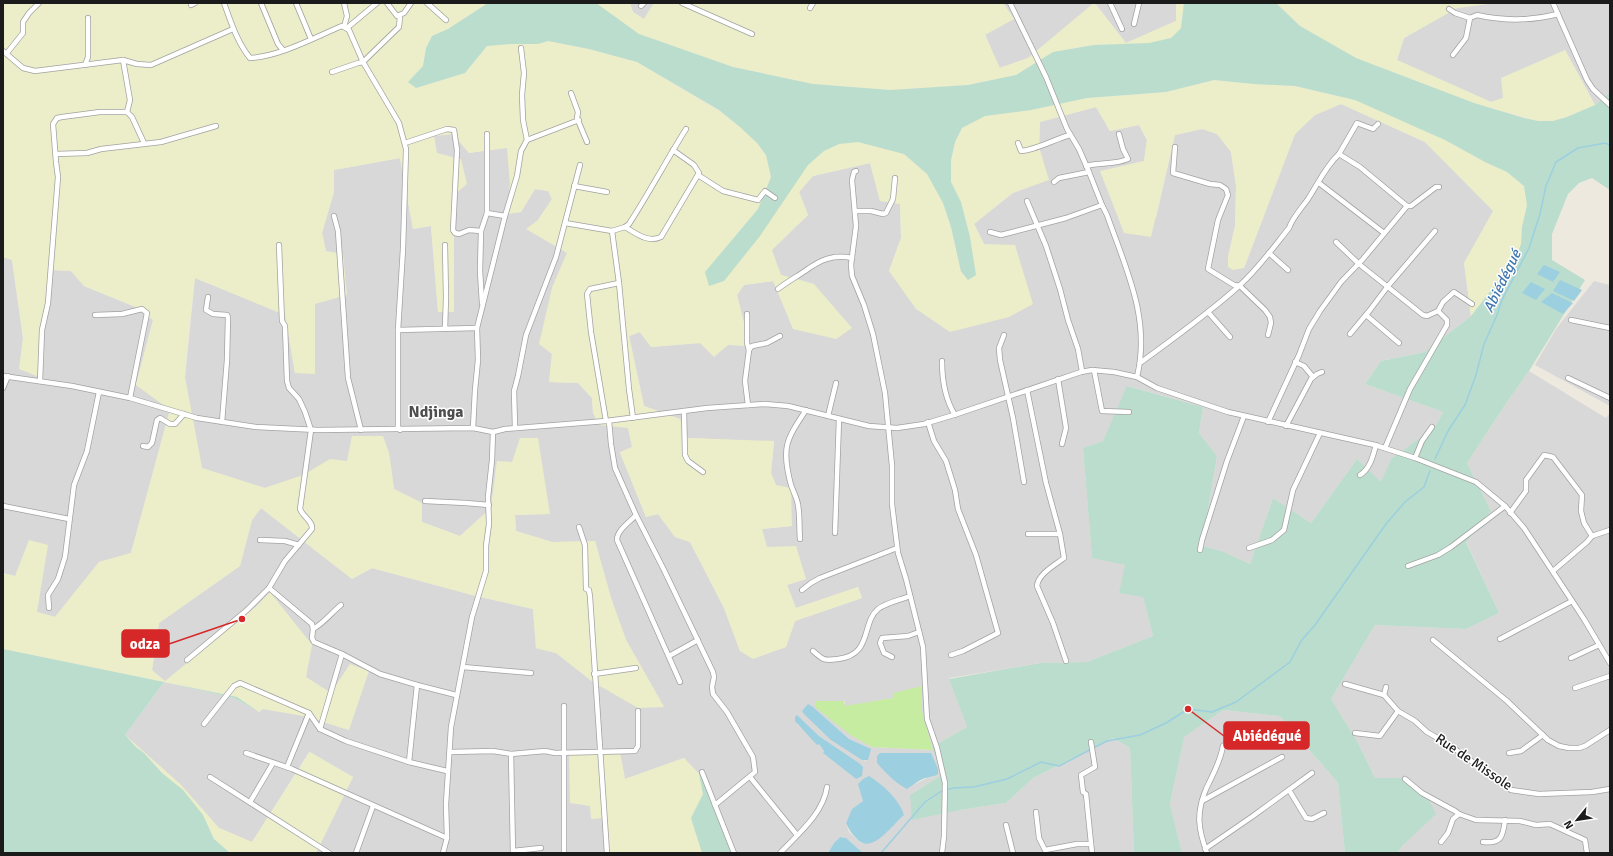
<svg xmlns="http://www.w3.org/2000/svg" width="1613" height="856" viewBox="0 0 1613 856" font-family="Signika,sans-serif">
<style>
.residential{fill:#d9d8d8;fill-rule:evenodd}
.farmland{fill:#ebeec8}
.grass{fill:#c5eca0}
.wetland{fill:#bbddcd}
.water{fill:#9ccfdf}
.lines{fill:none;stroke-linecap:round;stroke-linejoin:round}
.stream{stroke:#9ccfdf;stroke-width:1.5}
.minor-casing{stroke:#a2a2a2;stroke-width:6}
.minor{stroke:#fff;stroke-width:4.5}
.labels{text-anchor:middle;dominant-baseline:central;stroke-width:3;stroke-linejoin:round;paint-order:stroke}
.street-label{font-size:14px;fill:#1b1b1b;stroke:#fff}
.water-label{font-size:15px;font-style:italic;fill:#4278af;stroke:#fff}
.quarter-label{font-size:16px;font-weight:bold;fill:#4e4e4e;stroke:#fff}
.leader{fill:none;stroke:#d62828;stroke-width:1.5}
.callout-dot{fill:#d62828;stroke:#fff;stroke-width:1.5}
.callout{fill:#d62828;stroke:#d62828;stroke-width:1.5}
.callout-label{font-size:15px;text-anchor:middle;font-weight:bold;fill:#fff}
</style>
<rect width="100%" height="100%" fill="#ede9df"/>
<g class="residential">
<polygon points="630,3 654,3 644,19 633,12"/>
<polygon points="1003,3 1094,3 1028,58 999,68 985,34 1014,19"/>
<polygon points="1095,3 1176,3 1176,21 1126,43"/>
<polygon points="1495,3 1610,3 1610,92 1595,105 1565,50 1503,98 1491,102 1397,60 1404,38 1457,8"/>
<path d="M1341 104 1425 142 1494 211 1464 263 1471 316 1425 352 1381 361 1365 384 1443 412 1435 427 1391 459 1381 483 1357 459 1311 523 1273 498 1250 564 1222 551 1202 546 1217 456 1199 433 1203 407 1128 386 1103 441 1083 448 1092 557 1125 565 1143 597 1153 636 1087 662 1040 663 949 678 967 727 932 747 922 712V686L893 698 853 705 845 706V701H816L872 747 933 750 939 767 940 776 910 795 960 810 1006 803 1033 778 1113 738 1130 748 1134 853H863L846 838 840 837 834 843 828 853H734L702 774H699L684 758 625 779 620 753 590 806 604 818 606 853H316L353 777 309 752 252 842 219 828 181 785 125 735 164 682 234 698 259 712 263 709 304 716 349 730 331 693 305 677 312 645 270 593 257 606 165 682 152 670 159 623 240 566 252 520 261 508 352 579 372 568 472 595 533 609 536 648 556 653 593 682 664 707 626 640 611 598 595 541 552 542 516 531 515 515 550 514 512 462H497L491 508 460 536 422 522V503L394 489 389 453 347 461 265 488 202 468 185 378 195 278 285 315 295 373 315 304 326 251 322 233 334 192V170L400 158 413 229 431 226 438 312 437 153 433 136 453 134 469 153 508 147 510 184 507 214 521 212 535 189 548 191 552 199 538 220 567 253 552 288V354L549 382 578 383 592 398 593 413 628 428 632 447 620 452 646 517 658 514 675 537 690 542 724 608 740 651 781 649 786 647 795 621 862 598 858 587 796 608 787 585 805 579 766 547 762 529 792 526 771 473 774 442 688 438 680 419 644 406 629 336 640 332 651 347 700 343 749 346 737 295 744 285 774 281 794 329 814 284 781 275 771 250 808 215 799 192 813 176 870 163 880 201 900 203 901 238 889 271 984 244 974 224 1013 193 1048 180 1039 147 1040 122 1096 107 1110 131 1139 125 1147 140 1144 161 1100 172 1156 218 1175 135 1202 129 1217 134 1231 152 1236 186 1235 226 1228 257 1244 268 1295 134 1315 115ZM813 707 849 739 866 761 859 758ZM798 716 819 736 859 763 856 779 823 753 824 751 819 744 798 725ZM931 753 933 777 927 778 913 785 923 754ZM875 780 881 786 898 820 891 828 879 838 861 843 849 832 846 823 852 809 863 801 862 796Z"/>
<polygon points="3,257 12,260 23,338 20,369 37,375 51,270 71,271 84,286 138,308 153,320 136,385 170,409 131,553 99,562 55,617 37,612 14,576 3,573"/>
<polygon points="1594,281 1610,285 1610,406 1535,365 1556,329"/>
<polygon points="1529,371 1606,418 1610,413 1610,853 1397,853 1404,844 1405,778 1375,778 1357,741 1331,699 1375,625 1466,629 1499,613 1466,541 1491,511 1467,463 1507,402"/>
<polygon points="1223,710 1280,716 1338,783 1345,853 1182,853 1170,804 1184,736"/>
</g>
<g class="farmland">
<polygon points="3,3 488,3 448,29 432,36 426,48 423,66 409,82 416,88 465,73 487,46 511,44 538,44 548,41 589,49 637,62 719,111 740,127 757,143 766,155 771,177 758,209 733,238 796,182 808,165 824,151 839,144 858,142 904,154 927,174 943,203 951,227 961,271 968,280 970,237 961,202 951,182 951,160 955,142 962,128 985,116 1031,110 1087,98 1166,92 1214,80 1254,84 1295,86 1355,100 1445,140 1485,162 1507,172 1524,186 1527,205 1522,227 1521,244 1516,258 1471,316 1464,263 1493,211 1425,142 1341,104 1315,115 1295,134 1244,268 1233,270 1228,267 1228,257 1235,226 1236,186 1231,152 1217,134 1202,129 1175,135 1151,237 1124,233 1100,171 1144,161 1147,140 1139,125 1110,131 1096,107 1040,122 1039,147 1049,180 1012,193 974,224 984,244 1015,245 1033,304 1009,317 950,332 916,309 889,271 901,238 900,204 880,201 870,163 813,176 799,192 808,215 772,250 781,275 814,284 852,328 836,339 793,329 773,281 744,285 737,295 750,346 728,345 714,357 700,343 651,347 640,332 629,336 644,406 680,419 688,438 774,441 771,473 776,485 791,488 792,526 762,529 767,547 796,546 806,579 787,585 796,608 858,587 862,598 795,621 786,647 753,659 740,651 724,608 690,542 675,537 658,514 646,517 620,453 632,447 628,428 599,425 593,413 592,398 578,383 549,382 552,354 539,344 552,288 567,253 526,229 538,220 552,199 548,191 535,189 521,212 507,214 510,184 507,148 469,153 453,134 434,136 437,153 461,159 467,184 454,195 454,312 438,312 431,226 413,229 400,158 334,170 334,192 322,233 326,251 343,254 347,295 315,304 315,374 295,373 285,315 195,278 187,347 185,378 202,468 265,488 303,475 330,459 347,461 352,436 383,436 389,453 394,489 422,503 422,522 460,536 491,508 497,461 512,462 520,438 538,438 550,514 515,515 516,531 552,542 595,541 611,598 626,640 664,707 638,708 593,682 556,653 536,648 533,609 472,595 372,568 352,579 261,508 252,520 240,566 159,623 152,670 165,681 257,606 270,592 312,645 306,677 331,693 350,664 369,671 349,730 304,716 263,709 259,712 237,697 3,649 3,573 15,576 29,540 48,545 37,612 55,617 99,562 131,553 170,410 136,385 153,320 138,308 84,286 71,271 51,270 37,376 19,369 23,338 12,260 3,257"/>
<polygon points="596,3 630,3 633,12 644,19 654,3 1003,3 1014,19 985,35 1000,68 1028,58 1094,3 1126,43 1176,21 1176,3 1184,3 1184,5 1181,28 1171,38 1149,43 1094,45 1053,52 1016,75 968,85 890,90 813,84 733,67 639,34"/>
<polygon points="1276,3 1495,3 1457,8 1404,38 1397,60 1491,102 1503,98 1501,78 1565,50 1595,105 1567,117 1553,121 1538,121 1474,103 1356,58 1300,26"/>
<polygon points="125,735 181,785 219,828 252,842 310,752 353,777 316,853 230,853 214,839 203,815 144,753 137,748"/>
<polygon points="620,753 625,779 684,758 699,774 703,794 691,818 702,853 606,853 604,818 591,819 590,806 570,803 569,755"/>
</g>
<polygon class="grass" points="922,686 922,712 933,750 872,747 849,734 815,707 816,701 844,701 845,706 893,698 893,693"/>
<g class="wetland">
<polygon points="488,3 596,3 639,34 733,67 813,84 890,90 968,85 1016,75 1053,52 1094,45 1149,43 1171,38 1181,28 1184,3 1276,3 1300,26 1356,58 1474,103 1524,118 1538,121 1553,121 1567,117 1595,105 1610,92 1610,190 1592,178 1579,183 1568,194 1552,234 1552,260 1585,280 1529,371 1507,402 1467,463 1491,511 1466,542 1499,613 1466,629 1375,625 1331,699 1357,741 1375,778 1405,778 1429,800 1436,814 1404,844 1397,853 1345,853 1338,783 1280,716 1223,710 1184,737 1170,804 1182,853 1134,853 1130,748 1113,738 1033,778 1006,803 960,810 912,820 910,795 940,776 939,767 932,747 967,727 949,679 1040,663 1087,662 1153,636 1143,597 1119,593 1125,565 1092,558 1083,448 1103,441 1127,386 1203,407 1199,433 1217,456 1202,546 1222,551 1250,564 1273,498 1311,523 1357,459 1381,482 1391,459 1435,427 1443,412 1365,384 1381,361 1425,352 1471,316 1516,258 1521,244 1522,227 1527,205 1524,186 1507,172 1485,162 1445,140 1355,100 1295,86 1254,84 1214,80 1166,92 1087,98 1031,110 985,116 962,128 955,142 951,160 951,182 961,202 970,237 976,275 968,280 961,271 951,227 943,203 927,174 904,154 858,142 839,144 824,151 808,165 760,236 724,281 709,286 705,272 758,209 771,177 766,155 757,143 740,127 719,110 637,62 589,49 548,41 538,44 511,44 487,46 465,73 416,88 408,82 423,66 426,48 432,36 448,29"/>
<polygon points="3,649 237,697 259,712 234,698 164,682 125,735 137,748 144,753 162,773 183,790 203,815 214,839 230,853 3,853"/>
<polygon points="699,774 702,774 734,853 702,853 691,818 703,794"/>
</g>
<g class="water">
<polygon points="1544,265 1560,272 1553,282 1537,274"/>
<polygon points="1560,280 1582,290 1574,301 1553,291"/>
<polygon points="1531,282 1545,289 1536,300 1522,293"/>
<polygon points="1552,293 1573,303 1563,314 1541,302"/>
<polygon points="808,704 813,707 849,739 871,749 868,760 862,760 859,758 831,740 804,714 802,711"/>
<polygon points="797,715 819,736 859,763 863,767 862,776 856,779 823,753 824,751 819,744 817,745 795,721 795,717"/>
<path d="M880 753H931L938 769V774C933 777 930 777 925 778 919 780 913 785 907 789 895 783 886 773 877 763V756Z"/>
<path d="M869 776C883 785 899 799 904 815 893 824 873 854 858 840 852 834 849 830 846 823L852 809 863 801 858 784 863 779Z"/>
<polygon points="840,837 846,838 863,853 828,853 834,843"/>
</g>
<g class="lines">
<g class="stream">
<polyline points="1435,459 1448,431 1465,405 1476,375 1484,344 1497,315 1502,300 1529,248 1540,214 1546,186 1556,162 1578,148 1605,143 1610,145"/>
<polyline points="881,853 925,802 940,792 953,788 974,787 1007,779 1041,762 1059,766 1107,741 1140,735 1166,723 1188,709 1212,712 1236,702 1290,662 1301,641 1315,625 1386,524 1405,502 1424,487 1430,471"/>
</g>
<g class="minor-casing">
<g id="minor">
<path d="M224 3C231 22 237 42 250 58 281 56 313 38 342 26L349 30 363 62 399 123 406 149 403 249 398 330V427L400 430"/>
<polyline points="261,3 278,44 283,50"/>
<polyline points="296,3 311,39"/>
<polyline points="387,3 397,16 404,13 411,3"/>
<polyline points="427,3 446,20"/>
<polyline points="682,3 752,34"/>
<path d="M1010 3 1046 77 1067 129 1079 149 1089 172 1102 205 1107 215C1126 269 1151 319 1137 377"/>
<polyline points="1110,3 1122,29"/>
<polyline points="1553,3 1587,80 1593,89 1610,105"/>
<polyline points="191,5 195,3"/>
<polyline points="641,6 644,3"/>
<polyline points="810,8 813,3"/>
<polyline points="1449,9 1455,13 1470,18"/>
<polyline points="1134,24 1139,3"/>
<polyline points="344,27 347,16 344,3"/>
<polyline points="347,28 377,3"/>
<polyline points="521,48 524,73 522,95 523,120 527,140"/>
<polyline points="3,51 23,68 35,71 123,60 137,64 151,65 233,29"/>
<polyline points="7,53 23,33 23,22 29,13 39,3"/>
<path d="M1453 55 1466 38 1470 18 1477 15C1504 21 1531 21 1558 14"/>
<polyline points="123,60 130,100 127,112 132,117 144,143"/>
<polyline points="85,65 88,57 88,18"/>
<polyline points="332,72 358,63 363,62 399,27 400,16"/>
<polyline points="571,93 578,112 577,118 587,142"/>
<polyline points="405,143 447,129 454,130 457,150 453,230 455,233 459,234 469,230 481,231"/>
<path d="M1018 143 1021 151C1036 150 1055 139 1070 135"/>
<polyline points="1175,147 1173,173 1210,184 1220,185 1226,189 1228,195 1218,220 1208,269 1234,285 1240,286 1265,310 1270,317 1271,323 1268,335"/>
<polyline points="56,154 87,153 101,149 161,142 216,126"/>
<path d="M1086 166C1100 162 1114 165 1128 159L1123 149 1119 134"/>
<polyline points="856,171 854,172 852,180 856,226 851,265 852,276 864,305 873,334 885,393 892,466 892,504 898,553 906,579 923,647 927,719 937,748 945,783 944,836 942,853"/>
<polyline points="698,175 723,191 758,200 765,191 775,198"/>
<polyline points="1054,182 1059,178 1089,172"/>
<polyline points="1319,183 1384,233"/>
<polyline points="574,186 607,192"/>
<polyline points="1027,201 1046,246 1060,289 1068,320 1078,349 1082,371"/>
<polyline points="1407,206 1411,206 1436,187 1439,187"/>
<polyline points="855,211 871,211 883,214 886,213 893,199 895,178"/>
<polyline points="487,213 505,216"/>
<polyline points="334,216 338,231 348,378 361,430"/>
<polyline points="565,223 612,231"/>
<path d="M625 227C637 234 648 243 661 237L699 173 694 165 673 150"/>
<polyline points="990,232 1001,235 1066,218 1102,205"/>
<polyline points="1336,242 1359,264 1423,315 1427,316 1438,311"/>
<polyline points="445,245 446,297 445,329"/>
<polyline points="1269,253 1288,270"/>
<path d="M778 289C787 282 796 277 805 271 820 260 833 254 852 258"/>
<polyline points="208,297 206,310 213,314 227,315 228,317 227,360 222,422"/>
<polyline points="482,303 480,271 481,231 487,213 487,134"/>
<polyline points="1208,312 1230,337"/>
<polyline points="747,314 747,343 749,350 745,381 748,405"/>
<polyline points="95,315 122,314 142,309 147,313 130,398"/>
<polyline points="1366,315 1399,343"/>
<polyline points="1571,320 1610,328"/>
<polyline points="398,330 477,328"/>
<polyline points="1350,334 1370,310 1388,286 1435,231"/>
<polyline points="1004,335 999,348 1000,360 1013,418 1024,482"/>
<polyline points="749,350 752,346 767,343 780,336"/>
<path d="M942 361C942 380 945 399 955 415"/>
<polyline points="1295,362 1304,366 1313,377"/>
<path d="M1140 363C1174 338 1208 314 1239 286 1258 269 1273 248 1289 228 1293 217 1301 209 1308 199 1318 184 1325 167 1339 154"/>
<polyline points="1094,370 1102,411 1129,412"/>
<polyline points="3,376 72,386 130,398 197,418 256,427 318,430 473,428 493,432 505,429 606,421 707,408 765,404 788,406 869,426 897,428 924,424 957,414 1081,372 1092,370 1114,372 1137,377 1157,388 1228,412 1375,445 1415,458 1476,482 1505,506 1524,528 1584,619 1610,663"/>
<polyline points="1568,378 1610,398"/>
<polyline points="1058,379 1066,428 1062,444"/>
<polyline points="40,381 42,330 48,303 58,177 56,162 53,124 57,118 62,117 100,112 127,112"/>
<polyline points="3,388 8,376"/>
<path d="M1027 390 1046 483 1060 534 1064 558C1055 565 1038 574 1037 586L1053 623 1066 661"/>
<polyline points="684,411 685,455 688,461 703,472"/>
<polyline points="828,416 836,383"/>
<path d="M633 418 629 389 619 283 612 231 625 227 629 224C649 193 666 161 686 129"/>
<polyline points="606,421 591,332 587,294 590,289 619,283"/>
<polyline points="609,421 611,444 615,468 636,515 664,570 713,672 714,677 712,687 713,694 727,712 753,757 755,772 715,805"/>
<polyline points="928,422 934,441 946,461 955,490 958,509 976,555 998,633 963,651 951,655"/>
<polyline points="1268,422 1299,355 1309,329 1320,311 1341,282 1363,259 1407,206 1360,167 1339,154 1357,123 1373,129 1378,124"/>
<polyline points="1286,426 1311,379 1317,374 1322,372"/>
<polyline points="473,428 475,390 478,360 477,328 505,216 517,176 521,151 527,140 579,120"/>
<polyline points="515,428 514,391 518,376 526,335 556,257 580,165"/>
<polyline points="143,446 148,447 152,443 157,420 160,418 170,424 175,424 184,414"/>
<polyline points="1385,448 1410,389 1447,325 1447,320 1438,311 1443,302 1454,292 1472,304"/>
<polyline points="1415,458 1422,441 1432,427"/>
<path d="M1360 475C1370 469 1373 456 1376 445"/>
<polyline points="425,501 466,503 489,505"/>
<polyline points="3,506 69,519"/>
<polyline points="1510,513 1526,491 1526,480 1544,455 1553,457 1582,495 1581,511 1584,523 1592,536"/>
<path d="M636 515C630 522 617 530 617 540L680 682"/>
<polyline points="579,527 585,545 586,589 589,590 590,597 607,853"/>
<polyline points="835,533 839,419"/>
<polyline points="1028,534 1060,534"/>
<path d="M800 539C799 528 800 516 798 505 797 498 793 491 791 485 781 448 786 440 806 410"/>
<polyline points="260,540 285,541 299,545"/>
<polyline points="1249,548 1272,540 1284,530 1293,490 1320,433"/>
<polyline points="1200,550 1202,540 1227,461 1244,416"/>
<polyline points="1408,566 1438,555 1451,547 1505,506"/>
<polyline points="1553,571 1587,542 1592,536 1610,530"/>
<polyline points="269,588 312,624 313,629 312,638 314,642 342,654 380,674 417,685 456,695"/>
<polyline points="802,590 811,583 820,578 897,548"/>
<polyline points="49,608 48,595 58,579 65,557 74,485 87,451 99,392"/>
<path d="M313 629C324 623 331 613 341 605"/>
<polyline points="1500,639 1572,601"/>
<polyline points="1433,640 1507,701 1548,740 1559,746 1569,748 1579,748 1585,746 1610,730"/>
<path d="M813 651C823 660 824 661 838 659 873 655 861 623 878 609 887 602 901 600 910 596"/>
<polyline points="669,656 698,640"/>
<polyline points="892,657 884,653 880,643 882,638 908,636 919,632"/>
<polyline points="1571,658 1599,645"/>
<path d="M187 660 247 610 269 588 285 561 312 529C313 521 303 517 300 509L311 430 305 412 299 399 289 388 287 381 285 326 282 321 279 245"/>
<polyline points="463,667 531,673"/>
<polyline points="594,674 636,668"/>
<polyline points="1345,684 1384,695"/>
<polyline points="1386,687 1384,695 1398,711 1415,721 1427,732 1448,744 1511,790 1539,794 1592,792 1610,789"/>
<polyline points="1575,688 1610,676"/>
<polyline points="204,724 234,686 240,683 309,713 320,729 346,741 409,762 447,771"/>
<polyline points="320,729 342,654"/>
<polyline points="1355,733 1380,736 1398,711"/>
<polyline points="1091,742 1095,767 1081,775 1083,792 1086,794 1092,853"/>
<polyline points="450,752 493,751 511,754 513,853"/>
<polyline points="246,753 292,769 447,838"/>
<polyline points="1509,753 1521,751 1543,735"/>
<polyline points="511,754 545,751 555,753 635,751 638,746 638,711"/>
<polyline points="409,762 417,685"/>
<polyline points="287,767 309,713"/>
<polyline points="702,772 734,853"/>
<polyline points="210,777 329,853"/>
<polyline points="750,777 797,835"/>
<polyline points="1405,779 1422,793 1455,811 1459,814"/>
<polyline points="1289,790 1306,818 1312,819 1324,813"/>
<polyline points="1202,801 1282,757"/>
<polyline points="250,802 273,763"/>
<polyline points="1036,812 1039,838 1045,850 1077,844 1091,844"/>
<polyline points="1006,825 1013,853"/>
<polyline points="1441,842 1448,833 1453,819 1459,814 1476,820 1520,821 1536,825 1550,824 1585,840 1587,853"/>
<path d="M1483 842C1501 844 1503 837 1505 820"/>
<polyline points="1205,849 1253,816 1312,773"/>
<polyline points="513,851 541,848"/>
<polyline points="356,853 373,806"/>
<polyline points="443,853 447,838 446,804 451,727 472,617 486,571 486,546 489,524 488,497 492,460 493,432"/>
<polyline points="564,853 564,706"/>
<path d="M780 853C798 834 823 814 827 787"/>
<path d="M1207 853C1198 829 1196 813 1206 789 1213 774 1220 763 1223 746L1228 743H1244"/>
</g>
</g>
<use href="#minor" class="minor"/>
</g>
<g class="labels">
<g class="street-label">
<text transform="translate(1474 762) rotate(34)">Rue de Missole</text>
</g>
<g class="water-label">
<text transform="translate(1502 281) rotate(-64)">Abiédégué</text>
</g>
<g class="quarter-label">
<text x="436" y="412">Ndjinga</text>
</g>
</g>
<path class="leader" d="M242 619L169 644M1188 709L1224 736"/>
<g class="callout-dot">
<circle cx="242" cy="619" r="4"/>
<circle cx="1188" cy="709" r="4"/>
</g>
<g class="callout">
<rect x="122" y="630" width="47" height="27" rx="4"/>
<rect x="1224" y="722" width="85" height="27" rx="4"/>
</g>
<g class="callout-label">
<text x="145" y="649">odza</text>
<text x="1267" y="741">Abiédégué</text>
</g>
<rect width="1613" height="856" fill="none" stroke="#1b1b1b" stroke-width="8"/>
<g transform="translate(1577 820) rotate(240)" stroke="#ffffff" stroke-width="3" paint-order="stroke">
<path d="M0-3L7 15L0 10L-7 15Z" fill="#1b1b1b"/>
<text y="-6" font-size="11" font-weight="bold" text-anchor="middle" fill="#1b1b1b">N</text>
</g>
</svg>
